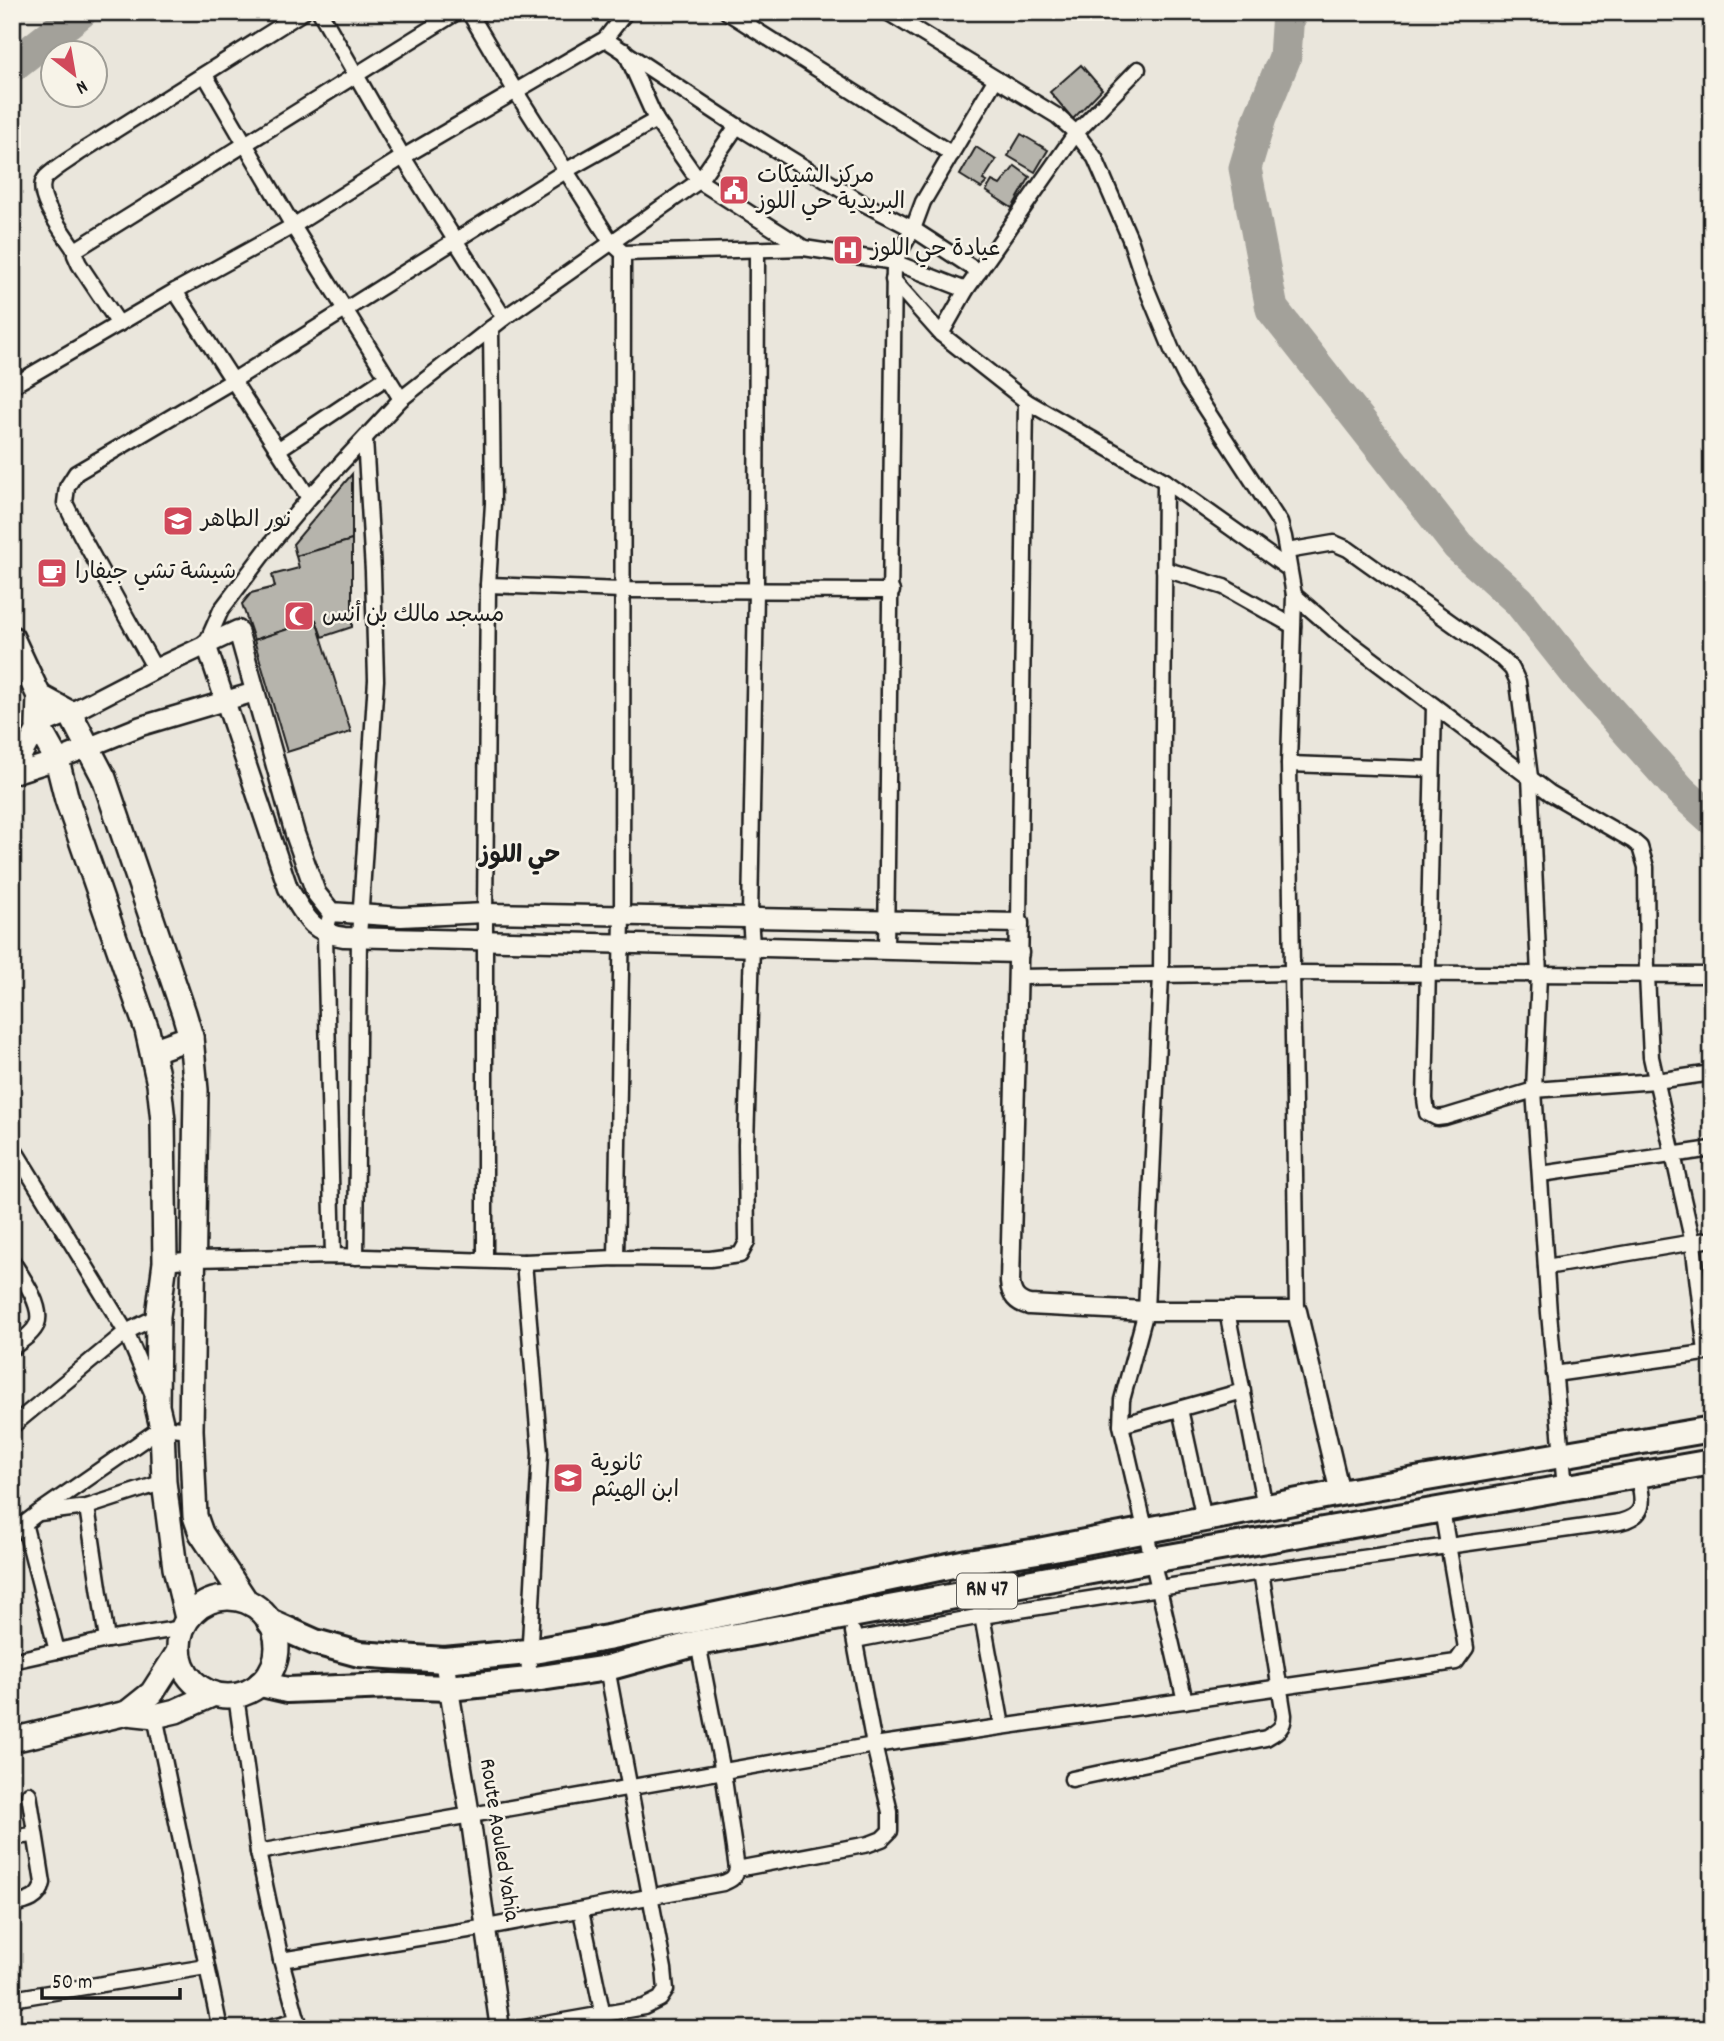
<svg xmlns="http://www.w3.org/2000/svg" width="1724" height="2041" viewBox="0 0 1724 2041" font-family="Dekko,'Playpen Sans Arabic',sans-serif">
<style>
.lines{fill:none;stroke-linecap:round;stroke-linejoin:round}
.river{stroke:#a3a19a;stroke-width:33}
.building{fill:#b6b4ac;stroke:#1c1c1c;stroke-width:2}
.minor-casing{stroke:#1c1c1c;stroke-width:19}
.tertiary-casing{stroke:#1c1c1c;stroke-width:23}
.primary-casing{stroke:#1c1c1c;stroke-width:28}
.trunk-casing{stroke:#1c1c1c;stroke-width:30}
.minor{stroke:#f7f3e8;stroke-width:14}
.tertiary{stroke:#f7f3e8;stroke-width:18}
.primary{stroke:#f7f3e8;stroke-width:23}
.trunk{stroke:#f7f3e8;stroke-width:24}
.labels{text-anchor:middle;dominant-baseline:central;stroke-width:5;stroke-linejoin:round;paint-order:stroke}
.shield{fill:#f7f3e8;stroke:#5e5c59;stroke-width:2}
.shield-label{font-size:21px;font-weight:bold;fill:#1c1c1c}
.poi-label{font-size:23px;fill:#1c1c1c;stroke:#f7f3e8;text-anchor:start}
.street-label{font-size:23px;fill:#1c1c1c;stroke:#f7f3e8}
.neighbourhood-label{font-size:24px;font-weight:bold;fill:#1c1c1c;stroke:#f7f3e8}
</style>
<rect width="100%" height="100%" fill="#eae6dc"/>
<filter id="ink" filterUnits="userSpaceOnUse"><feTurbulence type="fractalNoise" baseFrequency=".0143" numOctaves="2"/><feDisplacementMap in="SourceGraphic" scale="14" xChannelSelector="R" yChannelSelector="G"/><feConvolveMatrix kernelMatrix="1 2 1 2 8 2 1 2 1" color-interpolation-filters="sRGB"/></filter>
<g filter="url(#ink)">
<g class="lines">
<g class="river">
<polyline points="1288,12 1285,57 1260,118 1245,168 1272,309 1458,546 1519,601 1580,678 1681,791 1712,819"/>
<polyline points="12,66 81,12"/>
</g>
</g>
<g class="building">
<polygon points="1081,65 1102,89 1073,119 1050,92"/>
<polygon points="1021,134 1048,150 1035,172 1008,156"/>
<polygon points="976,147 996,160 983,180 987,182 981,188 960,175"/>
<polygon points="1015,166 1030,177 1012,208 986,191 992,181 1000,185"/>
<polygon points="352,474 352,540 296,556 293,544"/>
<polygon points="352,540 352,627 322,637 316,620 254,640 242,604 251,593 275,587 272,575 299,568 296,556"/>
<polygon points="316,620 351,732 287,752 254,640"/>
</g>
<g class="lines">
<g class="minor-casing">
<g id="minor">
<polyline points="320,12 403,157 504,318"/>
<polyline points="469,12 516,92 611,242 623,253 804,248"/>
<polyline points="727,12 952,154"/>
<polyline points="887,12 1057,116 1076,133 1095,158 1130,239 1146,287 1172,350 1188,382 1280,523 1284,537 1294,595 1289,764 1297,1311"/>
<polyline points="605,39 737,126 861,202 913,229 979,272"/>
<polyline points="625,51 656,120 699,181 804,248 894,262 966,290"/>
<polyline points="205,75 293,226 401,399"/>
<path d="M76 252C66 236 31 193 46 177 55 168 68 161 79 153L303 12"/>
<polyline points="893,280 941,334 1026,401 1165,481 1289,569"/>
<polyline points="175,291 309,498"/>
<polyline points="119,324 79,264 75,255 77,249 457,12"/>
<polyline points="941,334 966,290 1076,133 1138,69"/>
<polyline points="12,386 175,291 293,226 403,157 605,39 626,12"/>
<polyline points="279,449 387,377"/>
<polyline points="1165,481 1161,974 1146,1311 1122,1400 1121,1425 1185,1701"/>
<polyline points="1287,551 1334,543 1348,549 1502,659 1512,669 1518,682 1530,777 1539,975 1534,1090 1549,1313 1565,1488"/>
<polyline points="1164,569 1224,587 1293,626"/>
<polyline points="488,585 622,590 892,591"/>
<polyline points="1294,595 1339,634 1550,793 1633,841 1640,847 1646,867 1647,975 1651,1057 1693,1243 1706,1352"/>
<polyline points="206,644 221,610 273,541 309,498 401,399 504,318 699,181 737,126"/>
<polyline points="155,669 81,535 65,503 67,487 76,473 234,380 567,170 656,120"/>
<polyline points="1434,706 1425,1099 1427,1113 1437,1118 1445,1117 1534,1090 1656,1081 1712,1073"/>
<polyline points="1289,764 1432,769"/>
<polyline points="331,912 325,935 333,1256"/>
<polyline points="1019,923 1026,401"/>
<polyline points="886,951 894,262 913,229 923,202 995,80"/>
<polyline points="1018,977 1291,973 1712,975"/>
<polyline points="12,1146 126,1332 153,1395"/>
<polyline points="1541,1174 1712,1149"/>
<polyline points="356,1257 359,937 376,680 373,571 365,439"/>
<polyline points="616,1258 622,915 623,253"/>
<polyline points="485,1260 485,913 488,585 493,503 491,328"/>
<path d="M12 1261C21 1275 44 1307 37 1324 33 1334 21 1341 12 1348"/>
<polyline points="165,1262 195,1259 333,1256 524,1262 616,1258 710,1259 740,1255 747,1242 746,1144 752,946 750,916 756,591 757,251"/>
<polyline points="524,1262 540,1453 528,1680"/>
<polyline points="1546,1267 1712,1239"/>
<polyline points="1227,1311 1265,1507"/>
<polyline points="1554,1374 1712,1352"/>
<polyline points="1180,1409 1204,1519"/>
<polyline points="1121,1425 1243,1391"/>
<polyline points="12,1426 126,1332 158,1316"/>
<polyline points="87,1507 107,1640"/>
<polyline points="39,1513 87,1507 164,1482"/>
<polyline points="24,1523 57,1651"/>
<polyline points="12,1533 38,1513 162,1427 191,1430"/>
<polyline points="967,1562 982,1616 1002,1726"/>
<path d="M855 1640 982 1616 1261 1572 1620 1522C1649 1515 1642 1499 1638 1475"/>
<polyline points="12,1661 107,1640 183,1628"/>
<polyline points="236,1696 258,1852 281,1960 300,2029"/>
<polyline points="155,1716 220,2029"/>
<path d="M1072 1779 1266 1738C1278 1731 1284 1728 1284 1715L1261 1572"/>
<polyline points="12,1837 35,1835"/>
<polyline points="258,1852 874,1745 1456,1662 1466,1648 1442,1510"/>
<polyline points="737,1869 869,1844 882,1839 890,1831 890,1812 874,1745 853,1632"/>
<path d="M12 1905C27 1902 40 1899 43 1883L29 1794"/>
<polyline points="581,1911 603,2016"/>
<path d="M281 1960 487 1927 723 1883C731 1880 735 1878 737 1869L723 1772 698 1643"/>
<polyline points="12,1999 206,1967"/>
<polyline points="262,2029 298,2020"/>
<polyline points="518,2029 644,2007 660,1999 666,1990 664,1969 607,1668"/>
</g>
</g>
<g class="tertiary-casing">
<g id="tertiary">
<path d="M206 644 288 888C305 915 309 932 344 937L1019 953"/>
<path d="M12 774 38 726 70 713 155 669 238 630 295 834 316 893 331 912 401 917 485 913 1019 923 1010 1282C1011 1295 1017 1302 1029 1305L1146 1311H1297L1340 1493"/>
<polyline points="13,774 57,760 141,726 255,692"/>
<polyline points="444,1660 470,1815 500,2029"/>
</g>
</g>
<g class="primary-casing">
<g id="primary">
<polyline points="12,638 39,696 38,726 57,760 67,800 147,1030 159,1084 163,1121 165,1262 158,1316 157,1406 162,1427 164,1482 175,1568 187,1618"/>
<polyline points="39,696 70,713 104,778 184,1013 191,1037 196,1090 191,1430 195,1516 201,1533 246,1601"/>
<polyline points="152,1051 191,1037"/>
<circle cx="228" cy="1647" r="49"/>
<polyline points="127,1713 152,1693 179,1651"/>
<polyline points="12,1740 127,1713 155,1716 176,1711 214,1694"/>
</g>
</g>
<g class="trunk-casing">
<g id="trunk">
<polyline points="270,1622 315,1642 359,1654 444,1660 528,1652 607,1638 967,1562 1038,1551 1340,1493 1712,1429"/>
<polyline points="261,1684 287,1690 391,1686 448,1688 528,1680 607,1668 698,1643 1152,1560 1712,1462"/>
</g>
</g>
<use href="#minor" class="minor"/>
<use href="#tertiary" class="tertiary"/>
<use href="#primary" class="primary"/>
<use href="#trunk" class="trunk"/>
</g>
</g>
<defs>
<g id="civic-square" transform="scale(1.575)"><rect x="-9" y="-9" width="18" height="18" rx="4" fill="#d1495b" stroke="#f7f3e8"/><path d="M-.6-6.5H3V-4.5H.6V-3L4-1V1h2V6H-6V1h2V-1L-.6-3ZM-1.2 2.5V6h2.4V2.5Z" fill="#fff"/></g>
<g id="hospital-square" transform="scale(1.575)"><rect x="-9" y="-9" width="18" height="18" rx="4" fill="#d1495b" stroke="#f7f3e8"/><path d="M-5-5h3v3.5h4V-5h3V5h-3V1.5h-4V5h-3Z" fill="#fff"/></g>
<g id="school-square" transform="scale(1.575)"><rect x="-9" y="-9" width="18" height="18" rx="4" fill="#d1495b" stroke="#f7f3e8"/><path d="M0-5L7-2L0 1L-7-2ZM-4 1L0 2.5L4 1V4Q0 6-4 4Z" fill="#fff"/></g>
<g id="cafe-square" transform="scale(1.575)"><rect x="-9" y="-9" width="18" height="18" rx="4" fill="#d1495b" stroke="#f7f3e8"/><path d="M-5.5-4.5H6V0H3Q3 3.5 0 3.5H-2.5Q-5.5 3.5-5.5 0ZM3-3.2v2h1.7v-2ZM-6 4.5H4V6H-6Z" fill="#fff"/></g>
<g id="mosque-square" transform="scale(1.575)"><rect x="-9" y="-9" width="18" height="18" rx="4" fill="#d1495b" stroke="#f7f3e8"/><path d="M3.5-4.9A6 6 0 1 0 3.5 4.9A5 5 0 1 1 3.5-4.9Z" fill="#fff"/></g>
</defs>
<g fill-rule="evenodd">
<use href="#civic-square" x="734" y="190"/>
<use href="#hospital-square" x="848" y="250"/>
<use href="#school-square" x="178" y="521"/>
<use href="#cafe-square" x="52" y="573"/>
<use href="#mosque-square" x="299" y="616"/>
<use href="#school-square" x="568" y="1478"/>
</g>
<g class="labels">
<rect class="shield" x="957" y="1573.5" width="60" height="35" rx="5"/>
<g class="shield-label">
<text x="987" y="1591">RN 47</text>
</g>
<g class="poi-label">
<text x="757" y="177">مركز الشيكات<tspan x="757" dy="26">البريدية حي اللوز</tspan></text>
<text x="871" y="250">عيادة حي اللوز</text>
<text x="201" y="521">نور الطاهر</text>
<text x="75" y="573">شيشة تشي جيفارا</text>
<text x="322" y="616">مسجد مالك بن أنس</text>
<text x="591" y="1465">ثانوية<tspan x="591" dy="26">ابن الهيثم</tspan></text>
</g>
<g class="street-label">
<text transform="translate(498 1840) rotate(81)">Route Aouled Yahia</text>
</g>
<g class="neighbourhood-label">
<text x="520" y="857">حي اللوز</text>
</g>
</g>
<rect width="1724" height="2041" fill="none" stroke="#f7f3e8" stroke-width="42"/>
<rect x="21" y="21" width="1682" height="1999" fill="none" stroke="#1c1c1c" stroke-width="2.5" filter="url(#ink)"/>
<g transform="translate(74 74) rotate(149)"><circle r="33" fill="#f7f3e8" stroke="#9f9d96" stroke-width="2"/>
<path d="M0-5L12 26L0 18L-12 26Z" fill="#d1495b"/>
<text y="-10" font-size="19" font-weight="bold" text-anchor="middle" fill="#1c1c1c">N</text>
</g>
<path d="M42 1988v10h138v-10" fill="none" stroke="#1c1c1c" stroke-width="3.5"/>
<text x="52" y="1988" font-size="21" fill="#1c1c1c" stroke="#f7f3e8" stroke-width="5" paint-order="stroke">50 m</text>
</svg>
